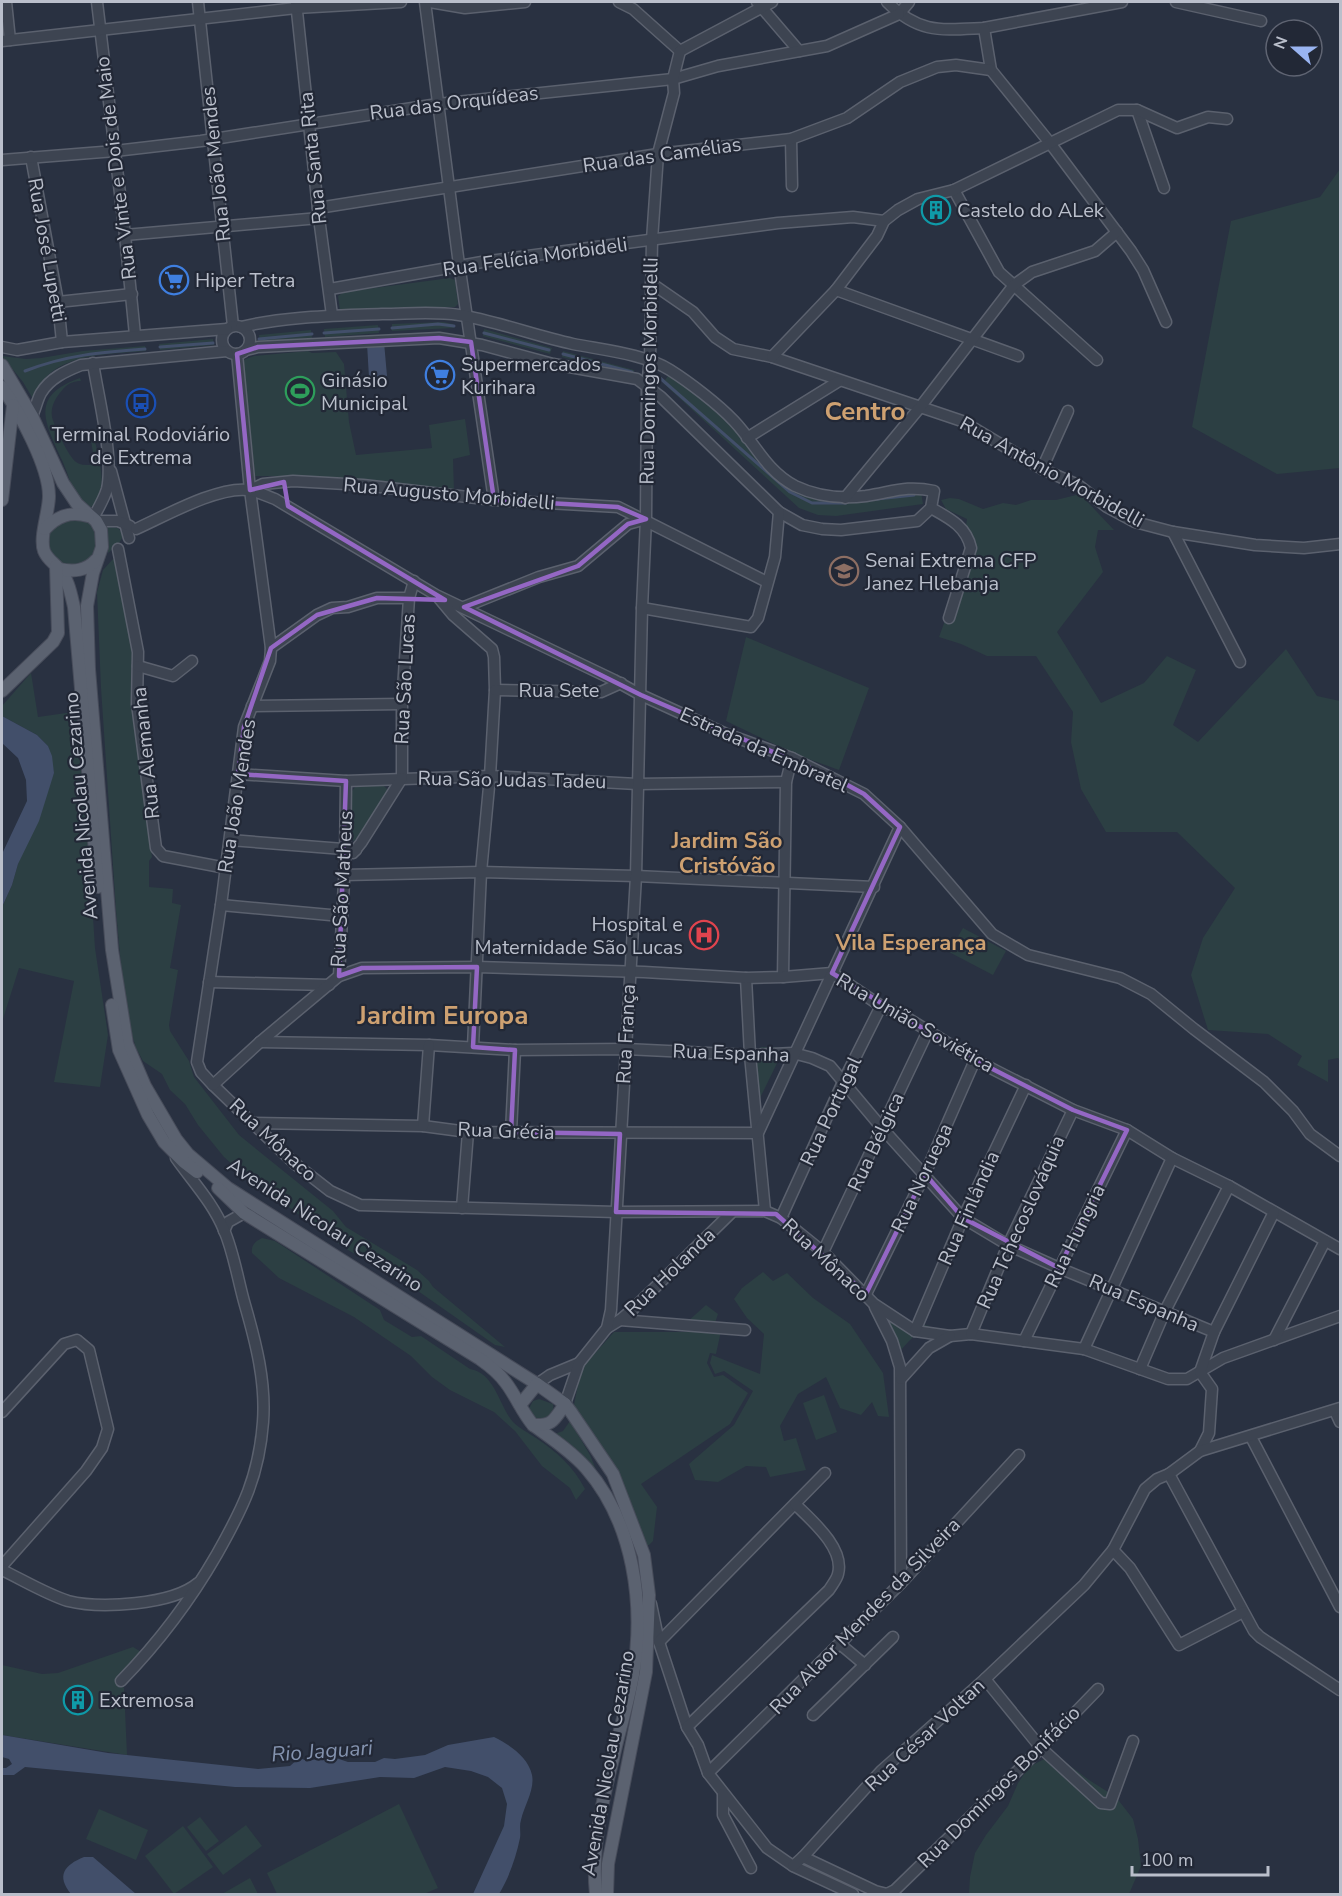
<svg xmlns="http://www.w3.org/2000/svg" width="1342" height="1896" viewBox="0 0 1342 1896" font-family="'Nunito Sans',sans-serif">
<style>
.green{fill:#2c3f43}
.water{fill:#424f6a}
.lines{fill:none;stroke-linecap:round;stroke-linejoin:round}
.stream{stroke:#424f6a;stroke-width:3}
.minor-casing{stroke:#5b616e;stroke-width:13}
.major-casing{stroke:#474c5a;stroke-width:14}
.minor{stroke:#3d4451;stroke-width:10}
.major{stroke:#5b6270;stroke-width:12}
.marked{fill:none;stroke:#9467c4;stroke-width:4.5;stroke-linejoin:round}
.labels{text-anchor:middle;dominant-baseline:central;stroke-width:4.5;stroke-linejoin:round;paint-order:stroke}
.street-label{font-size:20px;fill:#babfcb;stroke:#222836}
.poi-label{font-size:20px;fill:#babfcb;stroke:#222836;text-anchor:start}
.water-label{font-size:21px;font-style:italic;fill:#8493af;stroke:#222836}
.quarter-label{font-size:22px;font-weight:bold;fill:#cea171;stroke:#222836}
.district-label{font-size:26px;font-weight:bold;fill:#cea171;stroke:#222836}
</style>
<rect width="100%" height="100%" fill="#293141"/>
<g class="green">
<polygon points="1340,169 1340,468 1277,474 1192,427 1231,221 1320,197"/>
<polygon points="450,278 455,280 458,304 455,307 420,307 345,313 340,311 338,296 344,292"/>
<polygon points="443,322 453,324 454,328 392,331 392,324"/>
<polygon points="378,325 379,333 325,337 324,329"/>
<polygon points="484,329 552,348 550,354 483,336"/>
<polygon points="311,330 312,338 260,343 259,335"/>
<polygon points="213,339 214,345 160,350 159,344"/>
<path d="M145 346 146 351C104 355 49 352 33 399L23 382 2 356 26 359 41 358 83 351Z"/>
<polygon points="308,351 312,353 336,352 344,364 349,422 356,455 432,448 429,425 465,419 470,455 453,459 454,491 374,480 306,476 255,476 243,360 254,356"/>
<polygon points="563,351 634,370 633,375 562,357"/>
<polygon points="670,373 730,420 753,454 783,485 799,494 836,503 919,491 921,492 923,504 836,516 818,515 799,508 663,383"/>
<path d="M80 378 81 381C74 381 69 383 64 388 57 396 50 405 52 417 54 426 69 457 76 462 80 465 85 465 90 465L94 461 91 439 94 437C98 457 112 497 89 508L76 501C72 487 68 474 62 460 45 422 29 396 80 378Z"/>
<polygon points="1080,494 1114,530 1098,530 1095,547 1103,572 1057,632 1101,703 1144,683 1167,656 1196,670 1173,725 1198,742 1286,649 1317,696 1340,701 1340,1060 1338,1058 1328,1060 1328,1082 1297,1065 1302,1056 1268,1034 1208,1030 1191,975 1203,938 1235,888 1177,832 1106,832 1081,789 1071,742 1073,712 1036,656 987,656 961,644 939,637 970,552 965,533 967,519 946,509 941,500 950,498 959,499 983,509 1003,503 1016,505 1031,500 1056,500"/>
<circle cx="73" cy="542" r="25"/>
<polygon points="101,526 118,528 124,535 119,543 108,553 107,536"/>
<polygon points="113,559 118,560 121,564 135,667 134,707 152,857 149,861 149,887 173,889 172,903 181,905 170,968 178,970 169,1025 170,1031 189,1061 194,1077 239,1135 333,1211 346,1227 417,1270 429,1281 433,1287 505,1347 495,1345 418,1291 343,1247 241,1172 224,1157 198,1125 185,1104 170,1090 162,1074 143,1061 136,1048 125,1011 116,910 101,688 97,592 103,570"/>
<polygon points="746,637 869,688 839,770 795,754 726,721"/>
<polygon points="31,673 38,717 80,711 95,948 108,1035 100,1087 54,1082 74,981 19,968 2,1022 2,907 12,885 18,864 54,773 48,746 37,735 2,716 2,706"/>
<polygon points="356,786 384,786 388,790 357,839 354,841 349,837 352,791"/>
<polygon points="963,928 1006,951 993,975 949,952"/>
<polygon points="761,1047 776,1047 782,1053 760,1098 756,1096 755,1056 756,1050"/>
<path d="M262 1238 275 1241 380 1310 384 1320 412 1337 421 1336 470 1369C495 1373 499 1406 513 1422 520 1429 529 1433 536 1438 557 1452 573 1466 585 1489L576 1500 570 1488 542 1466 515 1431 494 1412 450 1390 432 1377 411 1356 354 1317 279 1278 252 1253C251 1246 254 1242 262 1238Z"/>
<polygon points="763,1272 773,1281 787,1273 813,1298 850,1324 883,1373 889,1417 878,1416 872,1402 861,1415 840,1408 826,1377 798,1394 780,1426 784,1441 796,1438 806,1470 770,1477 766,1467 746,1466 718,1482 695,1480 689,1464 734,1425 753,1391 724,1371 715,1374 710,1363 712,1355 760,1374 764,1334 747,1318 734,1299 742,1288"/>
<polygon points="706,1305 718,1314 714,1326 721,1331 716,1354 710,1353 707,1363 714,1377 723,1375 748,1393 730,1424 641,1484 657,1507 653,1541 649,1545 642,1545 623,1489 573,1410 581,1369 614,1332 689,1332 692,1327 686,1323"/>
<path d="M887 1318 930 1326C917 1332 907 1342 898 1354L896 1341Z"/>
<polygon points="824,1395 837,1432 816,1440 803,1403"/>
<polygon points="539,1399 553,1404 554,1415 536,1424 527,1412 533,1401"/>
<polygon points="570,1421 590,1455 599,1477 552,1435 563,1431"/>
<polygon points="133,1647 143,1653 116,1679 124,1688 127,1755 2,1735 2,1665 42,1674 58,1673"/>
<polygon points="1048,1757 1061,1759 1089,1780 1116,1797 1133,1819 1138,1839 1141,1866 1129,1894 969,1894 970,1877 975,1853 986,1835 1008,1806 1018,1783 1029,1767"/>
<polygon points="399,1804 438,1888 424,1894 277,1894 267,1873"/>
<polygon points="99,1809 148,1830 136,1860 86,1839"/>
<polygon points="200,1817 219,1841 206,1851 187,1827"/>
<polygon points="246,1825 262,1846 223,1875 207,1854"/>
<polygon points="183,1826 213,1867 174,1894 145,1856"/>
<polygon points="250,1878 258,1894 222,1894"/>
</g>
<g class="water">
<polygon points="384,342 387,376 369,377 367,344"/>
<polygon points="2,716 37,735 48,746 52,756 54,773 39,821 18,864 12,885 2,907 2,854 27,801 26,780 18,758 2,743"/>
<path d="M2 1735 108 1753 258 1769 290 1766 299 1758 308 1761 330 1756 348 1762H375L384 1758 395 1759 425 1755 448 1745 494 1737C510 1745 528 1757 532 1775 535 1790 524 1806 521 1820 519 1826 521 1832 520 1838 516 1857 509 1878 499 1894H473L504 1826 507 1804 502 1788 488 1777 471 1771 445 1767 414 1778 380 1777 310 1788 235 1787 25 1767 14 1775H3L2 1768H6L12 1764 9 1759 2 1757Z"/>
<path d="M84 1857H93L136 1894H71C56 1876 64 1865 84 1857Z"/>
</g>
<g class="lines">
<g class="stream">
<polyline points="392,328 438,324 454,326"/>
<polyline points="324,333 379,329"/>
<polyline points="484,333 549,350"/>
<polyline points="259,339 312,334"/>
<polyline points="160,347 213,343"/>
<polyline points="563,354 632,372"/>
<path d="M25 371C66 355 102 352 145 349"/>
<polyline points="660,378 790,492 812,503 846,503"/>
<polyline points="877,499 914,495"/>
</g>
<g class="minor-casing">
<g id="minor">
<polyline points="6,2 10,40"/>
<polyline points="97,2 125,235 135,335"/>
<polyline points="198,2 233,326"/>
<polyline points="296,2 319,218 332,315"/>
<polyline points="425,2 458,257 494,500"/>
<polyline points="430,2 465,8 525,2"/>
<polyline points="619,2 633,9 680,51"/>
<polyline points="757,2 799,51"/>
<path d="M887 2C919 34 941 30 984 28L1122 2"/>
<polyline points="1176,2 1261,21"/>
<polyline points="899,14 909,2"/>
<polyline points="984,28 991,70 1050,143 1131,251 1143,270 1166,322"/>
<polyline points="2,41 296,8 401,2"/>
<polyline points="680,51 772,2"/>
<polyline points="1137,110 1164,188"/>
<polyline points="791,139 792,186"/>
<polyline points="31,157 58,302 62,342"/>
<polyline points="2,160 115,151 201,141 438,104 673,79 718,66 827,46 899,14"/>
<polyline points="954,190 999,272 1097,360"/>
<polyline points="318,208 658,154 791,139 847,118 900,82 937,67 956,65 991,70"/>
<polyline points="125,235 319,218"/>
<polyline points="651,283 693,312 715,337 733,349 772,357 962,421 1042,469 1078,485 1107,507 1135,522 1173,532 1255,545 1304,548 1340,544"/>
<polyline points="330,289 482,262 778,223 853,217 884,221"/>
<polyline points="836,290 1018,356"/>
<polyline points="58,302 132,294"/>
<circle cx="236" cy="340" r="14"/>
<path d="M241 327C287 316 335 316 382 314 407 314 433 311 459 315 497 321 535 336 573 344 603 350 645 354 670 370 689 382 718 404 734 421 755 443 766 471 795 486 818 497 842 499 866 496 893 492 906 485 934 491L931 508 917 521 841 530 822 529 802 525 779 512 661 397 637 379 553 364 482 345 439 338 258 347 246 350"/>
<polyline points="2,347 17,350 62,342 227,329"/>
<polyline points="237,354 250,490 271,648 270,661 244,727 221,905 197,1062 201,1072 213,1085 294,1163 330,1191 360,1205 616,1212 765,1211 781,1218 823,1252 874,1304 915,1331 950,1336 971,1334 1084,1349 1168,1379 1187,1379 1223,1358 1340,1316"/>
<polyline points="772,357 836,290 877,236 884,221 898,210 918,199 954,190 1118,110 1137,110 1177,128 1208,117 1227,119"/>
<path d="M93 363C98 396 114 458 107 489 104 499 98 509 93 518"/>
<path d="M32 416C36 408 37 400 41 393 50 378 66 371 81 365L227 351"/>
<polyline points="747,438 839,381"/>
<polyline points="1042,469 1068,411"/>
<polyline points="111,471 129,538"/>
<polyline points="250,490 263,484 293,481 363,485 494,500 618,507 767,582"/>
<polyline points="845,498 921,406 1014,285 1032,272 1095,251 1117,232"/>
<path d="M931 508C949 518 966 526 971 548L949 618"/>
<polyline points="96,521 118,521 130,526"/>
<path d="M136 529C165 516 218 486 248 490 257 491 267 496 275 499L436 595 614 680 641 695 724 733 792 758 864 794 900 827 992 934 1028 955 1120 978 1151 994 1194 1029 1264 1082 1293 1111 1310 1134 1340 1156"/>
<polyline points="1173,532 1240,662"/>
<polyline points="118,549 138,652 137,704 156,848 163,856 226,868"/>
<polyline points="438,597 453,615 492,649 494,657 495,690 490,776 481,872 473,1047"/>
<polyline points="464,607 539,577 578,566 628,524 646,519"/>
<polyline points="642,608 751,627 758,618 775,557 779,512"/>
<polyline points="271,648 317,615 332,608 348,607 377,598 409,598"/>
<polyline points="138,666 173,676 192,661"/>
<polyline points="495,690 601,692 621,683"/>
<polyline points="252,706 402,704"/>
<polyline points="238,774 346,781 490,776 637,784 786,782"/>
<polyline points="402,778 402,704 409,598 414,581"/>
<polyline points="230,840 356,850"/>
<polyline points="353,853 361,843 402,778"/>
<polyline points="344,875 481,872 636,876 874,887"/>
<polyline points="221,905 341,916"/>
<polyline points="339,976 345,862 346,781"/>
<polyline points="783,977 786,782 792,758"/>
<polyline points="746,978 750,1055 765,1211"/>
<polyline points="209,982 329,985"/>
<polyline points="260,1042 429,1045 515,1050 626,1049 750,1055 793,1053 812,1058 830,1066 882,1128 963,1218 1008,1245 1059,1268 1214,1332"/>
<polyline points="213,1085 260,1042 339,976 362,968 477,967 644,972 746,978 783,977 832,973 881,1006 909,1019 975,1060 1073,1110 1127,1130 1172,1158 1229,1186 1340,1249"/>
<polyline points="254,1123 423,1126 468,1132 758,1133 900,827"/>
<polyline points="423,1126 429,1045"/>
<polyline points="511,1132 515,1050"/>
<polyline points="462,1208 468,1132"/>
<polyline points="781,1218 843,1082 881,1006"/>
<polyline points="224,1231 228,1222 244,1213"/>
<polyline points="823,1252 928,1031"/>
<polyline points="866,1294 925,1174 975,1060"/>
<polyline points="875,1307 892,1341 900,1367 901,1583"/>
<polyline points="620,1320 745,1330"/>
<polyline points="607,1328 620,1320 633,1309 731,1213"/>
<polyline points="915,1331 963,1218 1026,1085"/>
<polyline points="971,1334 1008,1245 1073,1110"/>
<polyline points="1274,1340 1325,1241"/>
<polyline points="1024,1341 1127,1130"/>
<polyline points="1084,1349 1172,1158"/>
<polyline points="1140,1369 1165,1311 1229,1186"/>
<polyline points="901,1379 929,1348 950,1336"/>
<polyline points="537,1384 550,1375 579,1363"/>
<polyline points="565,1404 579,1363 607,1328 611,1310 636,876 642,608 646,519 647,384 650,360 652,240 658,154 674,93 673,79 680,51"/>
<polyline points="1335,1411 1340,1422"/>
<polyline points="2,1412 64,1344 77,1340 89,1350 108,1429 102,1448 86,1471 2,1566"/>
<polyline points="1251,1437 1340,1607"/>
<polyline points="1200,1451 1209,1433 1212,1389 1200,1372 1214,1332 1274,1212"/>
<polyline points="1169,1474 1254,1631 1260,1637 1340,1690"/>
<polyline points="1113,1550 1130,1568 1179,1645 1243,1612"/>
<path d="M2 1570C23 1580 46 1594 68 1601 100 1609 172 1605 198 1583"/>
<polyline points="651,1604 659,1642 687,1727 698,1745 708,1773 767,1848 793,1866 853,1894"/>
<polyline points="659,1642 825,1473"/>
<polyline points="840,1644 865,1665"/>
<polyline points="985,1679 1041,1748 1101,1803 1110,1804 1133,1741"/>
<path d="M121 1681C159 1642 190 1601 217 1554 243 1508 259 1476 263 1422 266 1382 256 1343 245 1305 238 1281 234 1253 224 1230 213 1203 193 1182 176 1158"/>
<polyline points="813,1715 893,1637"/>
<path d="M687 1727 829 1590C832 1585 837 1579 838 1574 845 1548 811 1520 795 1504"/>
<polyline points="708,1773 901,1583 1019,1455"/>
<polyline points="723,1794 723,1815 751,1868"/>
<polyline points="803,1857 875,1891 887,1894 895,1890 1041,1748 1098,1689"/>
<polyline points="793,1866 803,1857 881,1771 985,1679 1084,1585 1113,1550 1145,1489 1157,1479 1169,1474 1200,1451 1340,1408"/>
</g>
</g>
<g class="major-casing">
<g id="major">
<polyline points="2,365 32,416 63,483 77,504 96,521 101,530 102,547 93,573 87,606 89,669 112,950 127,1044 145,1086 176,1139 188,1154 228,1188 537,1384 565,1404 571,1412 613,1474 644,1555 649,1595 646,1672 608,1864 607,1894"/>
<path d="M2 387C19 412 49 466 49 496 49 512 39 537 44 551 47 559 54 563 59 569 68 578 71 594 74 607L98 887"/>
<polyline points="2,500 13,405"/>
<path d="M45 529C57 516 70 511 88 516"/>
<path d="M59 569C74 572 86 571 96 560"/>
<polyline points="2,691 53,642 58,633 56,566"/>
<polyline points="112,1005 119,1050 148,1115 164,1142 184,1162 197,1172"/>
<path d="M218 1188 244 1213 480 1359C490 1366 499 1373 506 1383 516 1396 522 1412 533 1425 551 1438 571 1451 586 1468 634 1523 645 1605 633 1675 628 1703 619 1731 613 1759 602 1802 591 1850 596 1894"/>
<polyline points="520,1405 537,1384"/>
<path d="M533 1425C553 1426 554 1420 565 1404"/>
</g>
</g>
<use href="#minor" class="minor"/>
<use href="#major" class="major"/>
</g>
<path class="marked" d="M439 338 471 342 494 500 618 507 646 519 628 524 578 566 464 607 641 695 840 781 864 794 900 827 832 973 975 1060 1073 1110 1127 1130 1059 1268 963 1218 925 1174 866 1294 776 1214 616 1212 620 1134 511 1132 515 1050 473 1047 477 967 362 968 339 976 346 781 238 774 244 727 271 648 317 615 377 598 445 600 288 506 284 482 250 490 237 354 258 347Z"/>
<defs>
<g id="building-ring" transform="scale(1.5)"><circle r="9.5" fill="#222836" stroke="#0f9aa8" stroke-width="1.5"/><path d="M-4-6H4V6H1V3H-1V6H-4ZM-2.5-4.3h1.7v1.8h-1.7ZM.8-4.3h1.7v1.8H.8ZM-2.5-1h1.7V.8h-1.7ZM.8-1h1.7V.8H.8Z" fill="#0f9aa8"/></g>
<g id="supermarket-ring" transform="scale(1.5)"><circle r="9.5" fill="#222836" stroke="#3f7fe0" stroke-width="1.5"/><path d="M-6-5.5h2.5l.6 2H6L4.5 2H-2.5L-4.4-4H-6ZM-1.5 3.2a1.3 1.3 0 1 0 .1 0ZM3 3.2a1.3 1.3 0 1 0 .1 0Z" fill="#3f7fe0"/></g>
<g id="stadium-ring" transform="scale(1.5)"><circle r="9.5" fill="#222836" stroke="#2e9e5b" stroke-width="1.5"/><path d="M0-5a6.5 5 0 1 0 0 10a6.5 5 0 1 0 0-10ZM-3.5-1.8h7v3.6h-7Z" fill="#2e9e5b"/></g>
<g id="bus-ring" transform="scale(1.5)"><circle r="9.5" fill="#222836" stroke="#1a4fb4" stroke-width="1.5"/><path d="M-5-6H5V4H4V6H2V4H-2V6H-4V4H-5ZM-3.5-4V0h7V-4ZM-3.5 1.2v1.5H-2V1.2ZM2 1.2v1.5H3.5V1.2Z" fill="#1a4fb4"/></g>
<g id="university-ring" transform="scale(1.5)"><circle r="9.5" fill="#222836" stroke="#8d6e63" stroke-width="1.5"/><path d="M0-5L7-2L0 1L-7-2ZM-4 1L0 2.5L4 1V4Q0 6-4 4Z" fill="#8d6e63"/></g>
<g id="hospital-ring" transform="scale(1.5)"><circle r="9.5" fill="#222836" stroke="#e0444e" stroke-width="1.5"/><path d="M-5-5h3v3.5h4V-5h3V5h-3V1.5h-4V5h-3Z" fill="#e0444e"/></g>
</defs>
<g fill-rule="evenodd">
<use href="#building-ring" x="936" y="210"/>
<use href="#supermarket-ring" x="174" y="280"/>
<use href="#supermarket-ring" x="440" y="375"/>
<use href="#stadium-ring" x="300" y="391"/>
<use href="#bus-ring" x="141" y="403"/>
<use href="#university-ring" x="844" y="571"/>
<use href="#hospital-ring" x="704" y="935"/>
<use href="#building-ring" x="78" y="1700"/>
</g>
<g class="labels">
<g class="street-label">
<text transform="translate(454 103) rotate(-7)">Rua das Orquídeas</text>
<text transform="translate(662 155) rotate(-8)">Rua das Camélias</text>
<text transform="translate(313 158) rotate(-96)">Rua Santa Rita</text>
<text transform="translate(216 164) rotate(-96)">Rua João Mendes</text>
<text transform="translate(116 168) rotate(-97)">Rua Vinte e Dois de Maio</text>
<text transform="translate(47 250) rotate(80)">Rua José Lupetti</text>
<text transform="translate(535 257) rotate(-8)">Rua Felícia Morbideli</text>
<text transform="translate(649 371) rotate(-89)">Rua Domingos Morbidelli</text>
<text transform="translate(1052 472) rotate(29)">Rua Antônio Morbidelli</text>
<text transform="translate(449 494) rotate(5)">Rua Augusto Morbidelli</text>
<text transform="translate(405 679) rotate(-87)">Rua São Lucas</text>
<text x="559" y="690">Rua Sete</text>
<text transform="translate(764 750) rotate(24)">Estrada da Embratel</text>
<text transform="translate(146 753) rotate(-96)">Rua Alemanha</text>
<text transform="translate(512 780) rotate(1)">Rua São Judas Tadeu</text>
<text transform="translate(237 796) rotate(-81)">Rua João Mendes</text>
<text transform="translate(81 806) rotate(-95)">Avenida Nicolau Cezarino</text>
<text transform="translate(342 889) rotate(-87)">Rua São Matheus</text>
<text transform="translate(915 1023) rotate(30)">Rua União Soviética</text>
<text transform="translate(626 1034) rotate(-87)">Rua França</text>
<text transform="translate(731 1053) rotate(2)">Rua Espanha</text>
<text transform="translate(831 1111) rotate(-65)">Rua Portugal</text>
<text transform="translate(506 1131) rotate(2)">Rua Grécia</text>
<text transform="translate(273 1140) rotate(43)">Rua Mônaco</text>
<text transform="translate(876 1142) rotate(-65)">Rua Bélgica</text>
<text transform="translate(922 1178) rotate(-65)">Rua Noruega</text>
<text transform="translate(969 1208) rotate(-66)">Rua Finlândia</text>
<text transform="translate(1021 1222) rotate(-66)">Rua Tchecoslováquia</text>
<text transform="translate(325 1225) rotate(33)">Avenida Nicolau Cezarino</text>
<text transform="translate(1075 1236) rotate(-64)">Rua Hungria</text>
<text transform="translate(826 1260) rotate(43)">Rua Mônaco</text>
<text transform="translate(670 1272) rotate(-44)">Rua Holanda</text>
<text transform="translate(1144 1303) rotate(23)">Rua Espanha</text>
<text transform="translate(865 1616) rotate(-46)">Rua Alaor Mendes da Silveira</text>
<text transform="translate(925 1735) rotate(-43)">Rua César Voltan</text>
<text transform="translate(608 1763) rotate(-80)">Avenida Nicolau Cezarino</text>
<text transform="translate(999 1787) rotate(-45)">Rua Domingos Bonifácio</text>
</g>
<g class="poi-label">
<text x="957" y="210">Castelo do ALek</text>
<text x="195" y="280">Hiper Tetra</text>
<text x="461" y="364">Supermercados<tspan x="461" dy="23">Kurihara</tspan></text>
<text x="321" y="380">Ginásio<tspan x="321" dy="23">Municipal</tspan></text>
<text x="141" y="434" text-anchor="middle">Terminal Rodoviário<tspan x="141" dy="23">de Extrema</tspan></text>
<text x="865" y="560">Senai Extrema CFP<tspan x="865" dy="23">Janez Hlebanja</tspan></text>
<text x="683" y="924" text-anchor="end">Hospital e<tspan x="683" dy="23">Maternidade São Lucas</tspan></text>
<text x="99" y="1700">Extremosa</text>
</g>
<g class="water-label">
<text transform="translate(322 1751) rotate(-4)">Rio Jaguari</text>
</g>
<g class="quarter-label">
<text x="727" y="841">Jardim São<tspan x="727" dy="25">Cristóvão</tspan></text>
<text x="911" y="943">Vila Esperança</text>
</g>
<g class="district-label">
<text x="865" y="411">Centro</text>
<text x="443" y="1015">Jardim Europa</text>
</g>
</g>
<rect width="1342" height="1896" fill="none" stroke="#babfcb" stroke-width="6"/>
<g transform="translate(1294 48) rotate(291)"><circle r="28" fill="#222836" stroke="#5f6472" stroke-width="1.5"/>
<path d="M0-4.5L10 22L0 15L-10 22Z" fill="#99b4f1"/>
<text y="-9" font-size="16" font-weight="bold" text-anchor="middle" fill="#babfcb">N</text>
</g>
<path d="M1132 1866v9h136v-9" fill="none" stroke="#babfcb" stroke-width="3"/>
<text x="1141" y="1866" font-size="18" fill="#babfcb" stroke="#222836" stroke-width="4.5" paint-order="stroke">100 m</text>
</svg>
